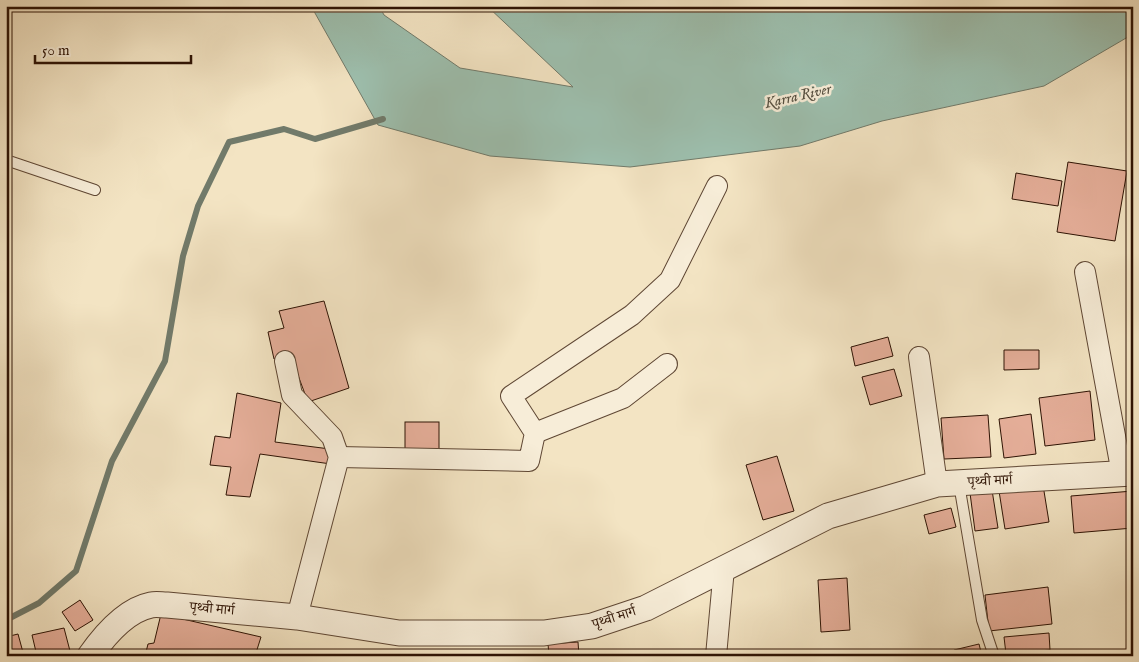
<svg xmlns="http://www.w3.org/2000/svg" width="1139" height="662" viewBox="0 0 1139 662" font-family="'IM FELL English','Noto Serif Devanagari',serif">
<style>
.water{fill:#9dbfae;stroke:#717a6a}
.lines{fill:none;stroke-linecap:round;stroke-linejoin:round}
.stream{stroke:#717a6a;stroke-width:6}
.building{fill:#e5ae99;stroke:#2e1304}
.service-casing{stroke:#5f4734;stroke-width:12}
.minor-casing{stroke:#5f4734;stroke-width:22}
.tertiary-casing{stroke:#5f4734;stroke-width:27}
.service{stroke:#f7edd8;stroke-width:10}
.minor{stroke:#f7edd8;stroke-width:20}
.tertiary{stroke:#f7edd8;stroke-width:25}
.labels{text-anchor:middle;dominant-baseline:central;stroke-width:5;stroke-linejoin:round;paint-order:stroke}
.street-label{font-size:14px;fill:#2e1304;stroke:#f7edd8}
.water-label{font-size:15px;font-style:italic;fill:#554f40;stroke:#f7edd8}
</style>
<rect width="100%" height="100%" fill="#f3e4c3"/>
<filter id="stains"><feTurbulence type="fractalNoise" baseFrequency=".004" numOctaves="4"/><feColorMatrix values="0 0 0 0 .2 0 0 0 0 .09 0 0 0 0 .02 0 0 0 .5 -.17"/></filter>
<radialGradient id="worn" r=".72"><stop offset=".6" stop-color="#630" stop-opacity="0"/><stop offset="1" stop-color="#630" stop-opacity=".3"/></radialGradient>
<polygon class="water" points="311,6 379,6 384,15 460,68 573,87 487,6 1133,6 1133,34 1044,86 882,121 800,146 630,167 490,156 378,125"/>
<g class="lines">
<polyline class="stream" points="6,620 39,603 76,571 112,461 165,361 183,256 198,206 229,142 284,129 315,139 383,119"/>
</g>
<g class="building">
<polygon points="1068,162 1127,171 1115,241 1057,232"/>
<polygon points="1016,173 1062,181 1058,206 1012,199"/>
<polygon points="324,301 349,388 308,402 290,354 274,359 268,332 284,328 279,311"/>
<polygon points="888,337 893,356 855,366 851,347"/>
<polygon points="1004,350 1039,350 1039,369 1004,370"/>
<polygon points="894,369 902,396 870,405 862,377"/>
<polygon points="1090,391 1095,440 1045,446 1039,398"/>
<polygon points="237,393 281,403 275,442 330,449 331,464 260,454 250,497 226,495 231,467 210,465 215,436 230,438"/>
<polygon points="1031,414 1036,454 1004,458 999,419"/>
<polygon points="988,415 991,457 944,459 941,418"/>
<rect x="405" y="422" width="34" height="31"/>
<polygon points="777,456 794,511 763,520 746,465"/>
<polygon points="1043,485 1049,522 1005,529 999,491"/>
<polygon points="992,490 998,528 975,531 970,493"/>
<polygon points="1133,491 1133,528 1074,533 1071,496"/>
<polygon points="951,508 956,527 929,534 924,515"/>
<polygon points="847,578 850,630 821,632 818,580"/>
<polygon points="1048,587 1052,624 989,631 985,595"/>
<polygon points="80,600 93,620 75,631 62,612"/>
<polygon points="161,614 261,637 255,656 145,656 148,644 154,643"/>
<polygon points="64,628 70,651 47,656 37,656 32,635"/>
<polygon points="1049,633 1050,650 1006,654 1004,637"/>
<polygon points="18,634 24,656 6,656 6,637"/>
<polygon points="578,642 579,656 549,656 548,644"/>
<polygon points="979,644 982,656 955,656 954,650"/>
</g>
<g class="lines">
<g class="service-casing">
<g id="service">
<polyline points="6,160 95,190"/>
<polyline points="959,484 982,620 994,656"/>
</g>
</g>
<g class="minor-casing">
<g id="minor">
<polyline points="1085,272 1122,474"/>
<polyline points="919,357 937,484"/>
<polyline points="285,361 292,395 332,437 339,457 297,617"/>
<polyline points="535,433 623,398 667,364"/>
<polyline points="339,457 529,461 535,433 511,396 632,315 670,280 717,186"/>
<polyline points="716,656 724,568"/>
</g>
</g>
<g class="tertiary-casing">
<path id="tertiary" d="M90 656C104 636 126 610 151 605 156 604 162 605 167 605L297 617 399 633H544L592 626 646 608 828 516 937 484 1133 473"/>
</g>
<use href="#service" class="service"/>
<use href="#minor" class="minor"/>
<use href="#tertiary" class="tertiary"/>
</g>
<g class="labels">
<g class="street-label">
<text transform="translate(990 481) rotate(-3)">पृथ्वी मार्ग</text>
<text transform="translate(212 609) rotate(5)">पृथ्वी मार्ग</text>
<text transform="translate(614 618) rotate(-18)">पृथ्वी मार्ग</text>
</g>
<g class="water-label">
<text transform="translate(798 96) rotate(-13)">Karra River</text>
</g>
</g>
<rect width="1139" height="662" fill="none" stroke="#f3e4c3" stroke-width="25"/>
<rect x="8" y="8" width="1124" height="647" fill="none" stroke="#2e1304" stroke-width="2.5"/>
<rect x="12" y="12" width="1114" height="637" fill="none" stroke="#2e1304"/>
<path d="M35 55v8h156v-8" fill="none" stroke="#2e1304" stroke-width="2.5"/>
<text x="42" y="55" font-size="15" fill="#2e1304" stroke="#f7edd8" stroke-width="4" paint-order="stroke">50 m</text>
<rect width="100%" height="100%" filter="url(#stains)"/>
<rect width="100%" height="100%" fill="url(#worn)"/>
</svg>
